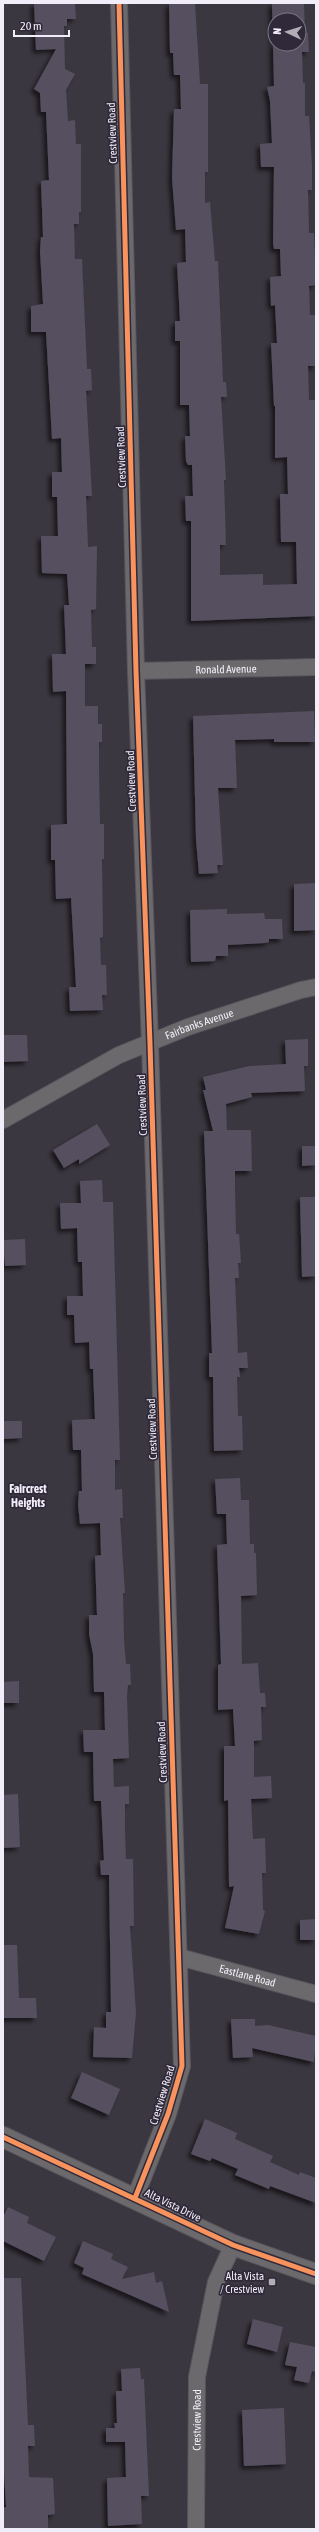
<svg xmlns="http://www.w3.org/2000/svg" width="319" height="2532" viewBox="0 0 319 2532" font-family="'Asap Condensed',sans-serif">
<style>
.building{fill:#564f5f;fill-rule:evenodd;filter:url(#shadow)}
.lines{fill:none;stroke-linecap:round;stroke-linejoin:round}
.minor-casing{stroke:#58555d;stroke-width:18}
.tertiary-casing{stroke:#58555d;stroke-width:22}
.minor{stroke:#6b696c;stroke-width:16}
.tertiary{stroke:#6b696c;stroke-width:20}
.cycleway-casing{stroke:#2f2939;stroke-width:8}
.cycleway{stroke:#f8935d;stroke-width:5}
.poi-dot{fill:#b2aeb8;stroke:#2f2939;stroke-width:1.5}
.labels{text-anchor:middle;dominant-baseline:central;stroke-width:3.5;stroke-linejoin:round;paint-order:stroke}
.street-label{font-size:11px;fill:#f2eef9;stroke:#2f2939}
.poi-label{font-size:11px;fill:#f2eef9;stroke:#2f2939;text-anchor:end}
.neighbourhood-label{font-size:12px;font-weight:bold;fill:#f2eef9;stroke:#2f2939}
</style>
<defs>
<filter id="shadow"><feDropShadow dx="-3.5" dy="3.5" stdDeviation="2" flood-color="#0009"/></filter>
</defs>
<rect width="100%" height="100%" fill="#3b3740"/>
<g class="building">
<polygon points="34,3 75,3 76,19 67,19 67,26 64,26 65,69 75,74 66,90 68,121 75,120 76,144 81,144 81,212 79,212 79,224 74,224 75,259 82,259 87,369 91,369 92,390 86,391 92,496 86,496 88,547 97,546 96,609 91,610 92,647 96,647 96,664 85,664 85,706 98,706 98,724 102,724 102,742 99,742 99,768 100,824 104,824 104,859 102,859 103,937 100,938 101,965 106,965 107,995 102,995 103,1010 70,1011 69,987 76,987 71,898 56,899 55,860 51,860 51,825 67,824 66,691 53,692 52,654 66,654 64,605 69,605 67,574 42,573 41,536 58,536 57,497 52,497 52,472 62,472 61,438 52,439 46,332 31,332 31,306 43,304 40,251 41,237 43,237 41,181 49,180 46,112 41,112 40,93 34,89 56,49 36,50"/>
<path d="M169 3H195L200 84H208V172H205V203L210 202 215 261H218L223 382H226L227 397H221L226 480H224L226 545H220V575L263 574V585L297 584 296 542H281L280 494H288L287 457 275 458V406H274L271 343H277L275 305 271 306 270 277 281 276 280 249H274L273 243 274 167H261L260 144 272 143 270 101 267 87 274 86 272 3H304L305 33H308L309 52H302L303 83H305V116H309L312 166V190H308L309 233H314L316 285 309 286 310 315H315L316 366H308L309 400H316V616L191 621V521H186L185 496H193L192 465H188L186 461 185 436H190L189 405H180V341H175V321H180L177 263 186 262 185 229 176 230 172 178 174 109H181L180 75H174L173 53H170ZM275 20H299V44H275Z"/>
<polygon points="314,711 315,742 274,742 274,739 235,740 237,788 218,788 223,865 217,865 218,873 199,874 196,840 193,716"/>
<polygon points="316,883 316,930 294,931 294,884"/>
<polygon points="227,909 227,914 264,913 265,919 282,919 283,939 269,939 269,942 265,943 228,945 228,956 216,956 215,961 191,962 190,910"/>
<polygon points="3,1035 27,1035 28,1061 3,1062"/>
<polygon points="308,1039 308,1066 304,1066 305,1091 251,1093 252,1097 226,1104 227,1130 251,1130 252,1171 235,1171 235,1187 236,1234 239,1234 241,1263 238,1263 239,1278 235,1278 238,1353 247,1352 248,1368 239,1368 240,1377 237,1377 238,1416 242,1416 243,1450 214,1451 213,1377 209,1377 209,1353 212,1353 204,1131 213,1131 203,1090 206,1090 203,1077 249,1066 286,1064 285,1040"/>
<polygon points="97,1124 110,1145 79,1164 79,1159 64,1168 53,1150"/>
<polygon points="302,1146 316,1146 316,1165 302,1166"/>
<polygon points="102,1180 103,1202 113,1202 120,1460 115,1460 115,1490 122,1489 123,1518 120,1518 125,1593 123,1593 124,1639 126,1664 130,1664 131,1685 128,1685 127,1696 129,1758 113,1759 114,1787 129,1786 129,1804 125,1804 125,1831 126,1859 133,1859 134,1926 130,1926 136,2013 132,2058 93,2057 94,2027 106,2028 106,2012 111,2012 109,1875 101,1875 100,1861 104,1860 101,1801 94,1801 93,1752 84,1752 83,1730 105,1730 104,1692 94,1692 93,1654 89,1634 89,1615 97,1615 95,1556 101,1555 100,1523 80,1524 78,1505 79,1491 82,1491 81,1450 73,1450 72,1420 95,1419 93,1369 90,1369 89,1342 75,1343 74,1315 67,1315 67,1296 83,1296 82,1262 78,1262 77,1228 61,1229 60,1203 81,1203 80,1181"/>
<polygon points="300,1197 316,1197 316,1276 302,1277"/>
<polygon points="25,1239 26,1265 5,1266 3,1240"/>
<polygon points="3,1421 22,1421 22,1438 3,1439"/>
<polygon points="240,1478 241,1500 249,1500 250,1544 254,1544 254,1553 256,1553 257,1595 241,1596 242,1664 258,1663 260,1693 265,1693 266,1707 261,1707 262,1740 254,1741 254,1777 271,1776 272,1798 251,1799 253,1839 265,1838 266,1873 262,1873 263,1910 265,1911 259,1934 225,1928 234,1886 229,1887 228,1800 224,1801 224,1746 235,1746 233,1709 218,1710 218,1665 221,1664 217,1545 227,1544 226,1514 217,1514 215,1479"/>
<polygon points="19,1681 19,1703 3,1703 3,1682"/>
<polygon points="18,1794 20,1847 3,1848 3,1795"/>
<polygon points="316,1919 316,1940 300,1940 300,1920"/>
<polygon points="3,1945 17,1945 19,1998 36,1998 37,2018 3,2018"/>
<polygon points="231,2019 255,2019 255,2026 268,2025 316,2036 314,2062 252,2048 253,2057 233,2058"/>
<polygon points="82,2072 120,2089 109,2115 71,2098"/>
<polygon points="205,2119 237,2133 235,2139 273,2156 270,2162 299,2175 300,2172 316,2178 316,2203 270,2186 269,2189 235,2175 238,2169 212,2158 210,2161 191,2154"/>
<polygon points="8,2207 29,2217 27,2223 56,2237 44,2261 3,2241 3,2217"/>
<polygon points="83,2241 113,2254 111,2259 128,2267 122,2279 154,2272 156,2283 162,2281 169,2312 82,2274 84,2268 74,2263"/>
<polygon points="3,2278 21,2278 28,2425 34,2425 35,2446 28,2446 29,2477 53,2478 55,2514 48,2515 48,2529 3,2529 3,2508 6,2507 3,2453"/>
<polygon points="253,2319 283,2327 277,2352 247,2344"/>
<polygon points="290,2342 316,2347 316,2372 312,2371 309,2383 294,2380 297,2367 285,2365"/>
<polygon points="140,2368 141,2379 144,2379 149,2496 141,2496 142,2524 108,2526 107,2478 126,2477 125,2442 106,2442 106,2428 115,2428 114,2423 117,2423 116,2391 122,2391 121,2369"/>
<polygon points="284,2408 286,2464 244,2466 242,2410"/>
</g>
<g class="lines">
<g class="minor-casing">
<g id="minor">
<polyline points="119,3 136,671 150,1044 182,2066 168,2114 135,2198"/>
<path id="s1" d="M136 671 316 667"/>
<path id="s2" d="M3 1120 119 1055 188 1027 301 990 316 987"/>
<path id="s3" d="M179 1957 316 1994"/>
<path id="s4" d="M196 2529 197 2377 216 2282 233 2245"/>
</g>
</g>
<g class="tertiary-casing">
<polyline id="tertiary" points="3,2137 233,2245 316,2274"/>
</g>
<use href="#minor" class="minor"/>
<use href="#tertiary" class="tertiary"/>
<g class="cycleway-casing">
<g id="cycleway">
<polyline points="119,3 136,671 150,1044 182,2066 168,2114 135,2198"/>
<polyline points="3,2137 233,2245 316,2274"/>
</g>
</g>
<use href="#cycleway" class="cycleway"/>
</g>
<rect class="poi-dot" x="268" y="2278" width="8" height="8" rx="2"/>
<g class="labels">
<g class="street-label">
<text transform="translate(112 133) rotate(-92)">Crestview Road</text>
<text transform="translate(121 457) rotate(-92)">Crestview Road</text>
<text stroke="none"><textPath href="#s1" startOffset="90">Ronald Avenue</textPath></text>
<text transform="translate(131 781) rotate(-92)">Crestview Road</text>
<text stroke="none"><textPath href="#s2" startOffset="219">Fairbanks Avenue</textPath></text>
<text transform="translate(142 1105) rotate(-92)">Crestview Road</text>
<text transform="translate(152 1429) rotate(-92)">Crestview Road</text>
<text transform="translate(162 1752) rotate(-92)">Crestview Road</text>
<text stroke="none"><textPath href="#s3" startOffset="71">Eastlane Road</textPath></text>
<text transform="translate(162 2095) rotate(-73)">Crestview Road</text>
<text transform="translate(173 2205) rotate(26)">Alta Vista Drive</text>
<text stroke="none"><textPath href="#s4" startOffset="109">Crestview Road</textPath></text>
</g>
<g class="poi-label">
<text x="264" y="2276">Alta Vista<tspan x="264" dy="13">/ Crestview</tspan></text>
</g>
<g class="neighbourhood-label">
<text x="28" y="1489">Faircrest<tspan x="28" dy="14">Heights</tspan></text>
</g>
</g>
<rect width="319" height="2532" fill="none" stroke="#f2eef9" stroke-width="8"/>
<g transform="translate(287 32) rotate(274)"><circle r="19" fill="#2f2939" stroke="#7d7886"/>
<path d="M0-3L7 15L0 10L-7 15Z" fill="#b2aeb8"/>
<text y="-6" font-size="11" font-weight="bold" text-anchor="middle" fill="#f2eef9">N</text>
</g>
<path d="M14 30v6h55v-6" fill="none" stroke="#f2eef9" stroke-width="2"/>
<text x="20" y="30" font-size="12" fill="#f2eef9" stroke="#2f2939" stroke-width="3" paint-order="stroke">20 m</text>
</svg>
